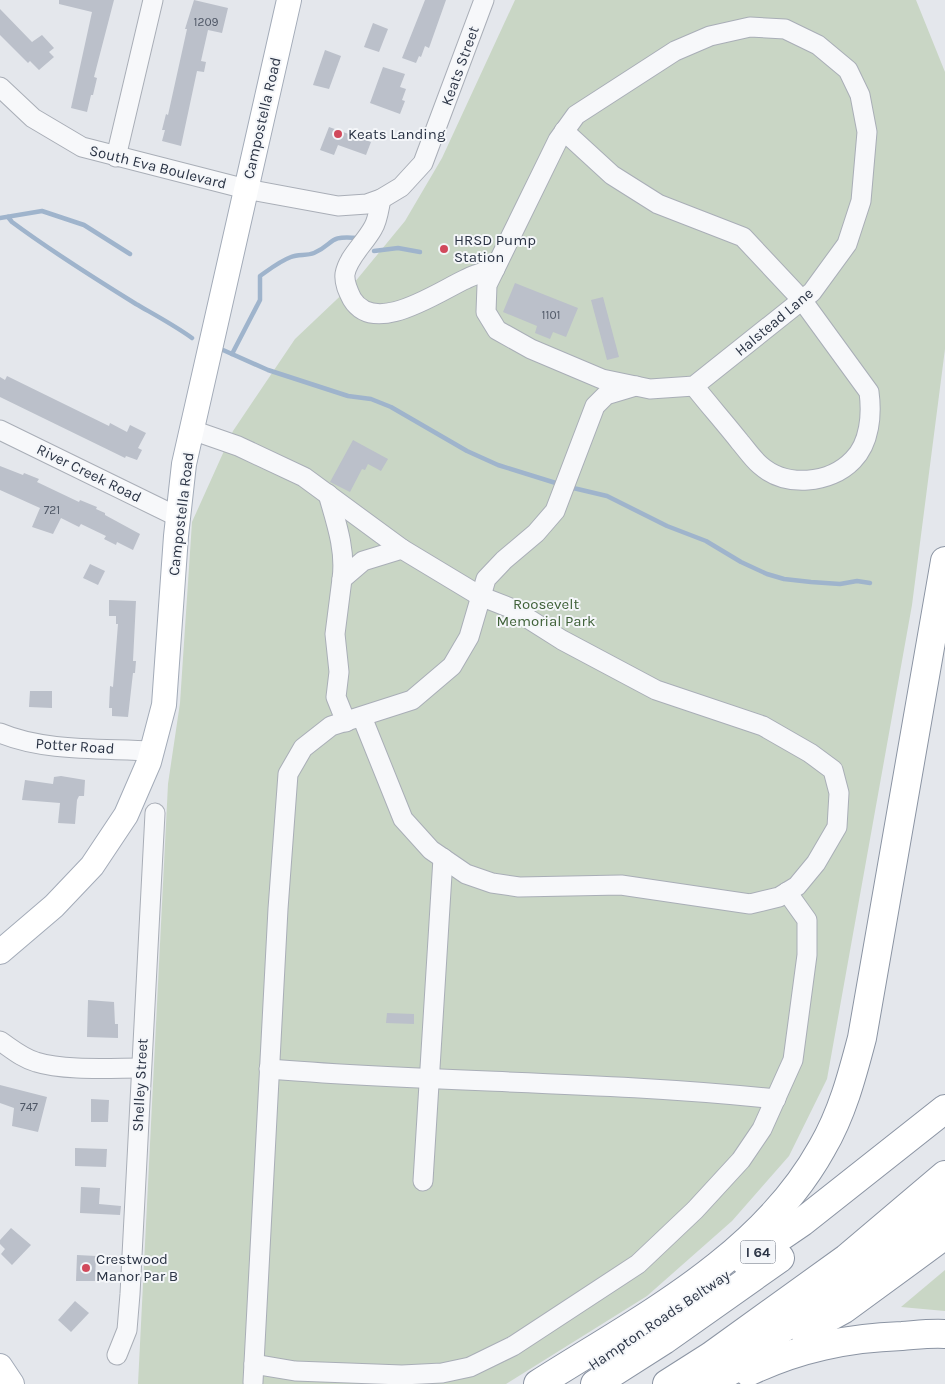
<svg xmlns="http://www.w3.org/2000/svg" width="945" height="1384" viewBox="0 0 945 1384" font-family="Karla,sans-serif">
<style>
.green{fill:#c9d6c5}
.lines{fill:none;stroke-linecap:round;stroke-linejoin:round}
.stream{stroke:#9fb4cc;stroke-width:4.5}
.building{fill:#bbc0ca}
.minor-casing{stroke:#a9aeb7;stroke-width:21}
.major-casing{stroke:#a3abb8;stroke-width:26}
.highway-casing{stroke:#8b94a3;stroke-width:30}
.minor{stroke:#f7f8fa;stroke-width:19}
.major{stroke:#fff;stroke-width:24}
.highway{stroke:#fff;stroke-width:28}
.poi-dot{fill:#d1495b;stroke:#f4f6f9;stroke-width:2}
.labels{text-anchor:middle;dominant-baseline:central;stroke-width:4;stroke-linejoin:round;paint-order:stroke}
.number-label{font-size:12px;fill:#4f5766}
.shield{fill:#f4f6f9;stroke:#676e7b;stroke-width:1}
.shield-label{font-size:14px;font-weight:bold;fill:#2b3445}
.street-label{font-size:15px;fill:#2b3445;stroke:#f4f6f9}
.poi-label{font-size:15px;fill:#2b3445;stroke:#f4f6f9;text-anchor:start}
.park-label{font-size:15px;fill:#3f6138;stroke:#f4f6f9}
</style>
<rect width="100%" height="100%" fill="#e4e7ec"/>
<g class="green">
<polygon points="515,0 916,0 945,72 945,349 912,605 827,1079 789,1156 732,1221 647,1296 506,1384 138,1384 168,784 180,703 192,522 233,431 295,339 354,283 405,221 442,158"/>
<polygon points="945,1270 945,1311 901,1307"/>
</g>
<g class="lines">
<g class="stream">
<path d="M8 217 12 222C51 251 94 278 136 304 155 315 174 325 192 338"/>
<polyline points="0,218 42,211 84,225 130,254"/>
<polyline points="374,251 398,248 420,252"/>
<polyline points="223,350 268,370 348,396 371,399 391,407 467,451 498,465 559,484"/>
<path d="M232 354 260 300V276C270 269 280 261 291 257 298 254 307 256 314 253 335 244 327 235 357 238"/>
<polyline points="569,487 607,496 667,526 706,541 741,562 767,574 784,579 811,582 840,584 857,581 870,583"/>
</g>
</g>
<g class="building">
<polygon points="59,0 114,0 94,77 97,78 93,95 91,95 87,112 71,108 92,12 59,4"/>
<polygon points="194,0 228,8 222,33 208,30 201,61 206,62 204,72 197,71 181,146 162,141 165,130 162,130 166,114 168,115 187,29 185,29"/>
<polygon points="425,0 446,0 429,48 425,46 421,57 419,56 416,63 402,58"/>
<polygon points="0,9 32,42 42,35 54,48 49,52 54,57 39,70 30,61 28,63 0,35"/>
<polygon points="373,23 388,29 379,52 364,47"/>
<polygon points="325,50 341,56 329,89 313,85"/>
<polygon points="383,67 405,74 400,87 406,89 402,100 405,101 400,114 370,103"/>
<polygon points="329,127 371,142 366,155 338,145 334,155 320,150"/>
<polygon points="515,283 578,308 566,337 553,332 550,339 535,333 537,326 503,312"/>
<polygon points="603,297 619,357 607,360 591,300"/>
<polygon points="7,376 109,426 110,423 127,432 130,425 146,433 138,448 142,450 137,460 126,456 125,458 0,397 0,377 5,380"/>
<polygon points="353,440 388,459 381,471 368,464 365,470 362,469 350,492 330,482"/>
<polygon points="0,466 23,475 24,473 39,479 37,482 79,502 80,500 97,507 96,509 105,513 105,515 140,534 133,550 117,542 116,545 104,539 106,536 81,524 79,527 61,518 53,534 32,527 40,508 0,490"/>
<polygon points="90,564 105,571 98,585 83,578"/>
<polygon points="109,600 136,601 133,661 136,661 135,673 133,673 128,717 112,716 112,708 109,708 110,686 113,687 118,624 116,624 116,616 109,616"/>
<polygon points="30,691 52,691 52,708 29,707"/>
<polygon points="61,776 85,780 84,796 79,796 77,800 75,824 58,823 60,803 22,800 25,780 53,784 54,777"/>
<polygon points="88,1000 114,1002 115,1024 118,1024 118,1038 87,1037"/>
<polygon points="387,1013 414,1014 414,1024 386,1023"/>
<polygon points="0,1085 47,1097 38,1132 12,1126 14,1108 0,1103"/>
<polygon points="91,1099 109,1100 108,1122 91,1122"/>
<polygon points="75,1148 107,1149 106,1167 75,1166"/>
<polygon points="81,1187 100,1188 99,1204 121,1206 120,1215 80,1213"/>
<polygon points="11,1228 31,1245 12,1265 1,1254 5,1249 0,1244 0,1240"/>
<polygon points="77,1255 96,1256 95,1281 76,1281"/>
<polygon points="75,1301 89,1313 71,1332 58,1320"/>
</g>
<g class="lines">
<g class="minor-casing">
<g id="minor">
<polygon points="750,27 785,29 818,45 848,70 860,95 867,132 861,201 847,244 812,292 694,386 650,389 602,379 531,349 497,330 486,312 487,285 558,140 576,115 675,51 710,36"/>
<polyline points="0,87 33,118 82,147 246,189 338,206 367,204 381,199 401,187 423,163 484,0"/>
<path d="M564 131 612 175 658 204 743 237 802 300 869 392C872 414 870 443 853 460 830 484 786 488 760 465 752 458 746 449 740 442 725 423 709 405 694 386"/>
<polyline points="116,157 153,0"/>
<path d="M381 199C379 208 378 220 373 228 365 243 348 257 345 274 344 283 348 291 352 299 375 337 439 291 466 279 475 274 485 272 495 269"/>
<polyline points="0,430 178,517"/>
<polyline points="192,430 238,446 304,477 402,549"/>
<path d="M328 494C336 522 346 550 342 579"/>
<polyline points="346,722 336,697 339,672 335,634 342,579 363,561 402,549 480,596 513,609 562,640 656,690 763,726 810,753 833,770 839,793 837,827 816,863 797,886 779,897 750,904 621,885 519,887 492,883 466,874 431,850 403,819 362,717"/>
<path d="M0 733C44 752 104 748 152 751"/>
<path d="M0 1041C12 1049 22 1058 36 1062 64 1071 111 1068 141 1068"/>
<path d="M269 1069C437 1083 607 1081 776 1099"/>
<polyline points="423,1181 443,858"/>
<polyline points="117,1355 127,1330 130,1294 155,813"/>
<polyline points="254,1364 295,1371 402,1375 442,1373 470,1367 513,1346 638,1264 695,1210 741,1160 762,1129 793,1060 807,955 807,920 787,892"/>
<polyline points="253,1382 278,909 288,774 303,748 331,726 412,700 452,666 469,637 486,579 504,560 536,533 555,511 595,406 606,395 636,386"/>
</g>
</g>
<g class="major-casing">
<g id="major">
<polyline points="0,952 54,906 92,866 126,815 149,762 164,705 176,536 184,464 289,0"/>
<polyline points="0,1366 12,1384"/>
</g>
</g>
<g class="highway-casing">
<g id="highway">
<polyline points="745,1261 802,1222 945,1109"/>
<polyline points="804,1331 844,1309 945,1235"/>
<polyline points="743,1356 799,1317 945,1206"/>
<path d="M748 1372C798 1348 847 1338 902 1336 916 1335 931 1333 945 1334"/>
<path d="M538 1384C640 1319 761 1258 822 1148 842 1114 852 1076 862 1038L945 561"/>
<polyline points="595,1384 664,1340 780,1258"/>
<polyline points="667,1384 711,1356 847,1258 945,1175"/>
<polyline points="706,1384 764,1353"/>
</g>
</g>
<use href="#minor" class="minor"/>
<use href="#major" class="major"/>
<use href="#highway" class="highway"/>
</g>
<g class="poi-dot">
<circle cx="338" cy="134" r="5"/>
<circle cx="444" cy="249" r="5"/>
<circle cx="86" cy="1268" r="5"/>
</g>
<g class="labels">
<g class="number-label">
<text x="206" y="22">1209</text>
<text x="551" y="315">1101</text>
<text x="52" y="510">721</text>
<text x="29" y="1107">747</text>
</g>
<rect class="shield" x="740.5" y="1240.5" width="35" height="23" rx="4"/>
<g class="shield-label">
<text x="758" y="1252">I 64</text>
</g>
<g class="street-label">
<text transform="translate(460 66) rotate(-70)">Keats Street</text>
<text transform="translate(262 118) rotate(-77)">Campostella Road</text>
<text transform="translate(158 167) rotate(14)">South Eva Boulevard</text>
<text transform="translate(774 322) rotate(-40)">Halstead Lane</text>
<text transform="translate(89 473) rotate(26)">River Creek Road</text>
<text transform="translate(181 514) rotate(-83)">Campostella Road</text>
<text transform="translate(75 746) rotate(4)">Potter Road</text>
<text transform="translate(140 1085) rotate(-87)">Shelley Street</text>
<text transform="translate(659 1320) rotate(-34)">Hampton Roads Beltway</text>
</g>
<g class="poi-label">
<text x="348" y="134">Keats Landing</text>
<text x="454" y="240">HRSD Pump<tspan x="454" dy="17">Station</tspan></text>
<text x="96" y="1259">Crestwood<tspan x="96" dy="17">Manor Par B</tspan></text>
</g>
<g class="park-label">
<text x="546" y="604">Roosevelt<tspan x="546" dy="17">Memorial Park</tspan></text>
</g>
</g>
</svg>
